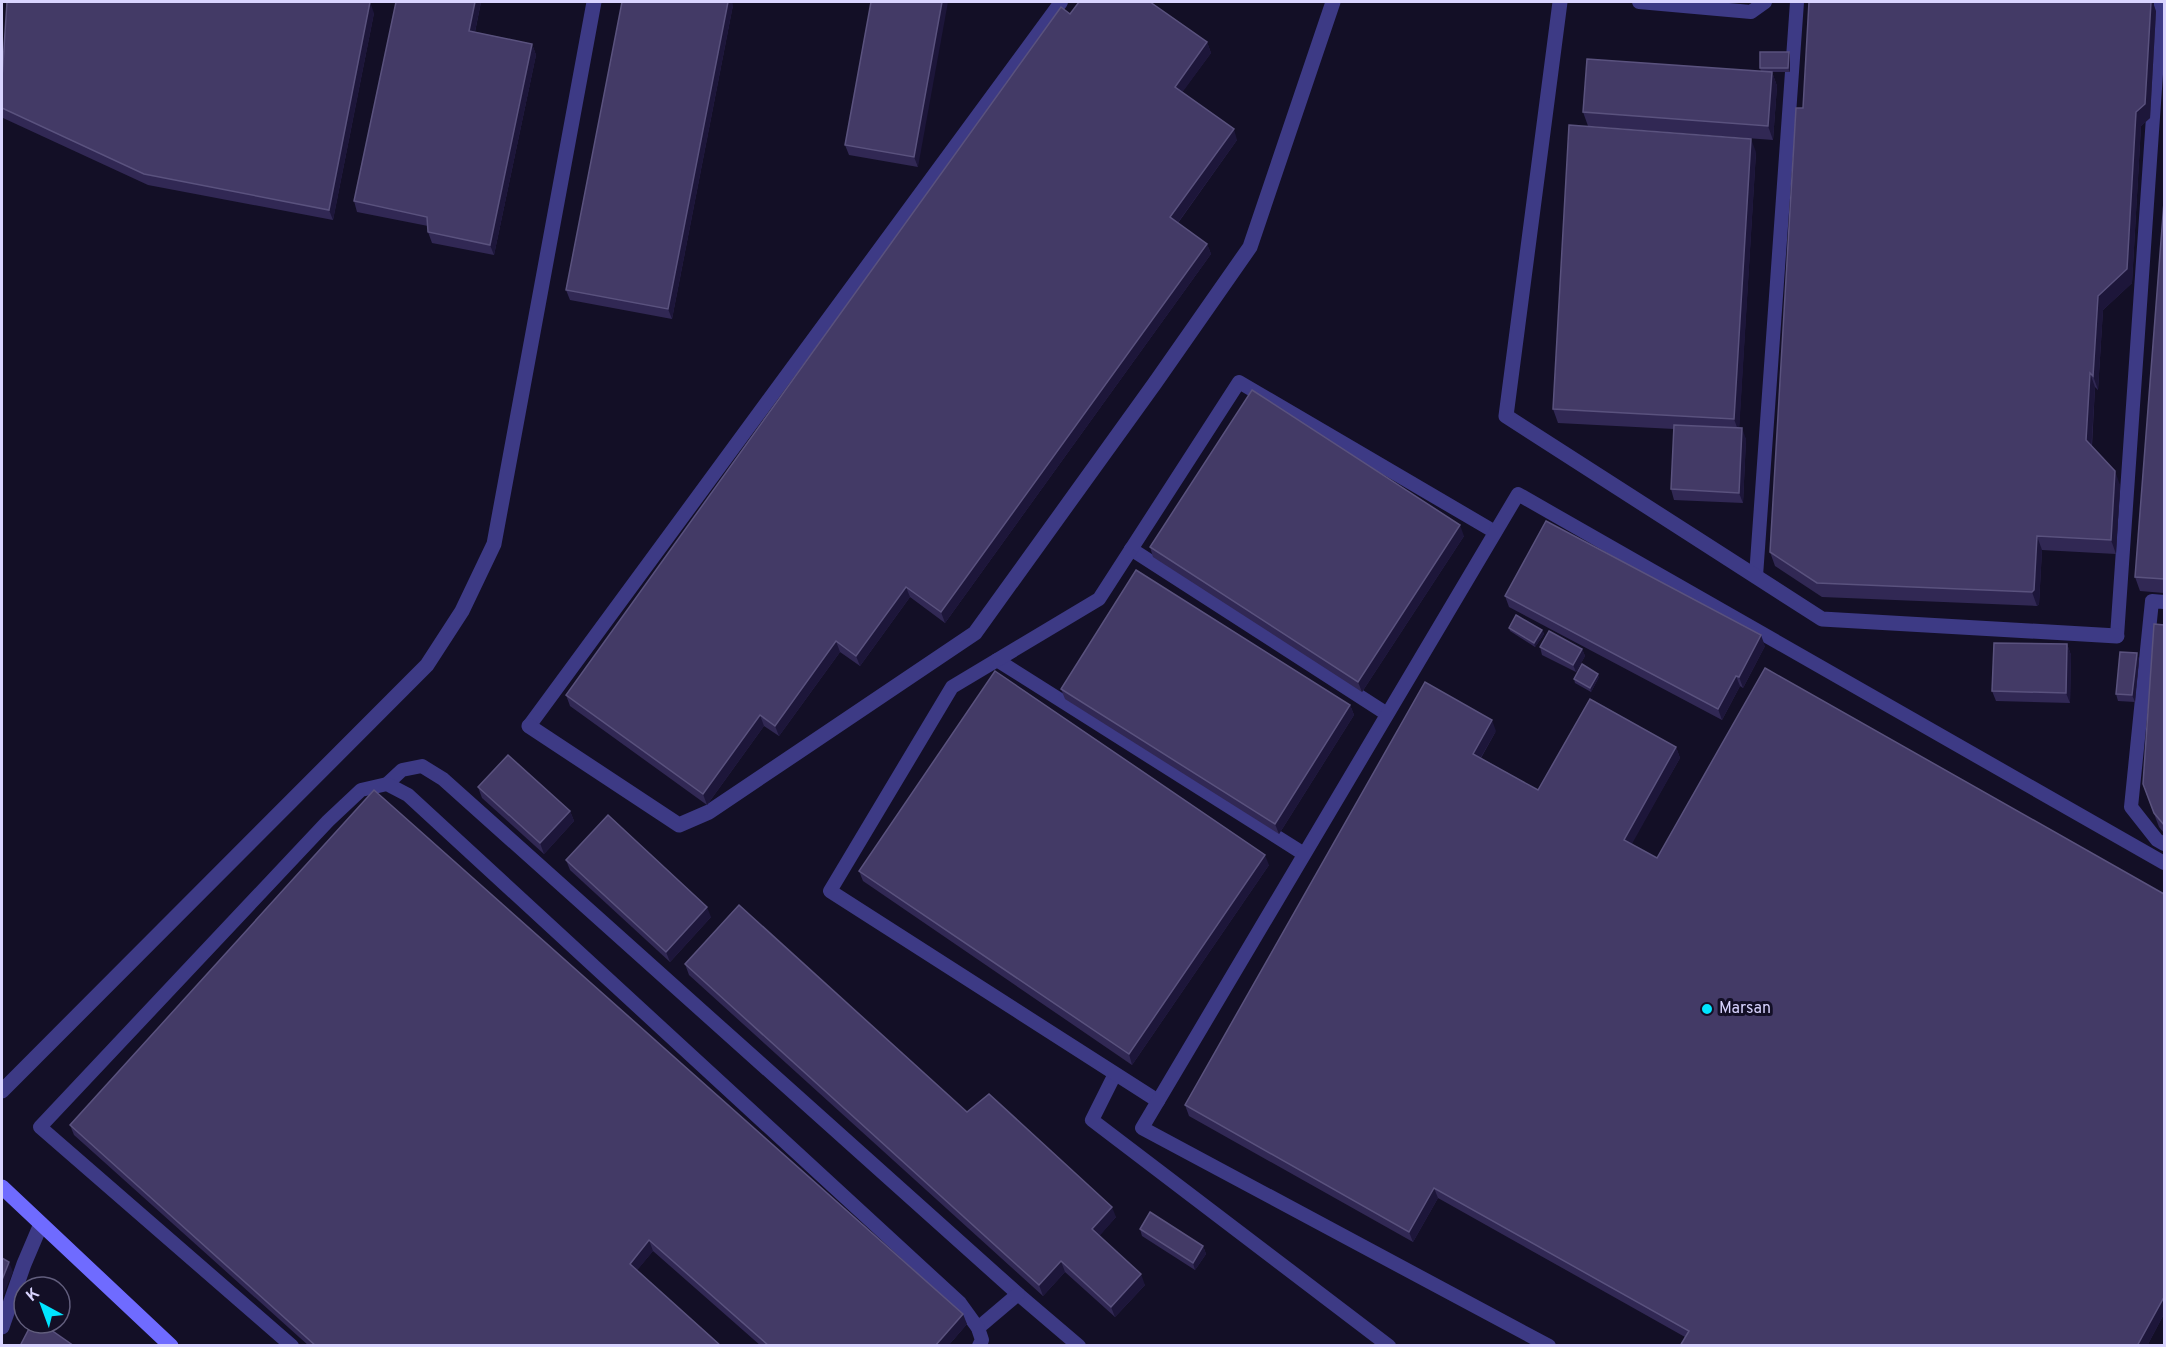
<svg xmlns="http://www.w3.org/2000/svg" width="2166" height="1347" viewBox="0 0 2166 1347" font-family="Overpass,sans-serif">
<style>
.lines{fill:none;stroke-linecap:round;stroke-linejoin:round}
.lane{stroke:#3d3a85;stroke-width:14}
.street{stroke:#3d3a85;stroke-width:15}
.secondary{stroke:#6f6bff;stroke-width:15}
.wall{fill:#312854}
.shaded-wall{fill:#1d163a}
.building{fill:#433a66;stroke:#5a527e;stroke-width:1.5}
.poi-dot{fill:#00e5ff;stroke:#130f26;stroke-width:2}
.labels{text-anchor:middle;dominant-baseline:central;stroke-width:6;stroke-linejoin:round;paint-order:stroke}
.poi-label{font-size:16px;fill:#d9d4ff;stroke:#130f26;text-anchor:start}
</style>
<rect width="100%" height="100%" fill="#130f26"/>
<g class="lines">
<g class="lane">
<polyline points="1639,2 1751,12 1765,2"/>
<polyline points="1131,549 1387,714"/>
<polyline points="1756,576 1797,2"/>
<polyline points="2164,602 2152,601 2131,807 2157,840 2164,844"/>
<polyline points="2117,636 2161,2"/>
<polyline points="997,660 1304,854"/>
<polyline points="529,726 1061,2"/>
<polyline points="387,784 402,770 422,766 443,779 1018,1294 1079,1346"/>
<polyline points="1115,1074 1092,1120 1389,1346"/>
<polyline points="1158,1101 830,891 952,687 1099,599 1239,382 1495,532"/>
<polyline points="978,1328 1018,1294"/>
<polyline points="292,1346 40,1127 328,821 361,790 387,784 408,795 960,1303 978,1328 982,1340 979,1346"/>
<polyline points="1549,1346 1142,1128 1518,494 2164,863"/>
</g>
<g class="street">
<polyline points="1560,2 1506,416 1822,619 2117,636"/>
<polyline points="529,726 679,825 709,812 975,633 1155,383 1250,247 1333,2"/>
<polyline points="2,1091 427,665 462,611 494,544 594,2"/>
<polyline points="2,1327 24,1264 41,1224"/>
</g>
<polyline class="secondary" points="2,1187 171,1346"/>
</g>
<g class="wall">
<polygon points="396,2 481,2 475,32 532,44 536,55 494,255 432,243 428,232 428,226 357,212 354,201"/>
<polygon points="871,2 918,167 849,155 845,145"/>
<polygon points="733,5 672,319 570,300 566,290"/>
<polygon points="2156,11 2150,118 2141,126 2132,283 2103,310 2098,390 2095,387 2092,446 2120,485 2116,554 2042,550 2039,604 2037,606 1822,597 1775,566 1770,552 1803,108"/>
<polygon points="374,13 333,220 148,185 3,118 2,113 2,78"/>
<polygon points="1070,14 1207,42 1211,53 1182,92 1237,140 1178,223 1207,244 1211,254 945,623 910,597 860,666 840,652 779,736 764,726 707,805 570,706 566,695"/>
<polygon points="1789,52 1790,55 1790,72 1762,72 1772,72 1777,86 1773,140 1588,126 1583,112 1761,72 1760,68"/>
<polygon points="1756,152 1739,428 1746,439 1743,503 1674,500 1671,489 1674,429 1558,423 1553,409"/>
<polygon points="2164,202 2164,593 2140,591 2135,577"/>
<polygon points="1464,536 1362,692 1153,557 1150,547"/>
<polygon points="1505,596 1765,646 1743,688 1740,686 1722,720 1509,607"/>
<polygon points="2164,625 2164,833 2159,827 2143,784"/>
<polygon points="1509,628 1542,630 1544,634 1535,647 1510,631"/>
<polygon points="2067,644 2071,655 2070,703 1996,701 1992,691"/>
<polygon points="1540,647 1582,649 1585,656 1576,672 1542,655"/>
<polygon points="2137,653 2139,660 2135,702 2118,701 2116,694"/>
<polygon points="1599,677 1591,692 1575,683 1574,679"/>
<polygon points="1061,689 1350,705 1354,715 1279,834 1065,699"/>
<polygon points="1496,731 1481,758 1538,790 1676,747 1680,758 1631,844 1657,858 2164,894 2164,1314 2147,1346 1680,1346 1685,1337 1438,1198 1413,1242 1189,1116 1185,1105"/>
<polygon points="478,787 570,811 574,821 544,854 482,798"/>
<polygon points="374,790 967,1324 948,1346 761,1346 653,1251 637,1270 721,1346 309,1346 74,1135 70,1125"/>
<polygon points="566,860 711,917 670,962 570,870"/>
<polygon points="1269,865 1132,1065 863,881 859,871"/>
<polygon points="685,964 967,1112 1116,1217 1099,1236 1145,1285 1115,1317 1065,1272 1043,1296 689,975"/>
<polygon points="1140,1229 1203,1246 1206,1254 1195,1270 1142,1236"/>
</g>
<g class="shaded-wall">
<polygon points="370,2 374,13 333,220 329,210"/>
<polygon points="475,2 481,2 473,41 469,31"/>
<polygon points="728,2 732,2 733,5 672,319 668,309"/>
<polygon points="942,2 948,2 918,167 914,157"/>
<polygon points="2151,2 2153,2 2156,11 2150,118 2141,126 2132,283 2103,310 2098,390 2093,376 2098,296"/>
<polygon points="1207,42 1211,53 1179,97 1175,87"/>
<polygon points="532,44 536,55 494,255 490,245"/>
<polygon points="1789,52 1790,55 1790,72 1788,68"/>
<polygon points="1772,72 1777,86 1773,140 1768,126"/>
<polygon points="1234,129 1237,140 1174,228 1170,217"/>
<polygon points="1751,139 1756,152 1739,433 1734,419"/>
<polygon points="1207,244 1211,254 945,623 941,612"/>
<polygon points="2090,373 2095,387 2091,454 2086,440"/>
<polygon points="1742,428 1746,439 1743,503 1739,493"/>
<polygon points="2115,471 2120,485 2116,554 2111,540"/>
<polygon points="1460,525 1464,536 1362,692 1358,682"/>
<polygon points="2037,536 2042,550 2039,604 2037,606 2032,592"/>
<polygon points="906,587 910,597 860,666 856,656"/>
<polygon points="1542,630 1544,634 1535,647 1534,643"/>
<polygon points="1761,635 1765,646 1743,688 1739,677"/>
<polygon points="836,641 840,652 779,736 775,726"/>
<polygon points="2067,644 2071,655 2070,703 2066,693"/>
<polygon points="1582,649 1585,656 1576,672 1573,665"/>
<polygon points="2137,653 2139,660 2135,702 2132,695"/>
<polygon points="1598,674 1599,677 1591,692 1590,688"/>
<polygon points="1736,676 1740,686 1722,720 1718,709"/>
<polygon points="1350,705 1354,715 1279,834 1275,824"/>
<polygon points="760,715 764,726 707,805 703,794"/>
<polygon points="1492,720 1496,731 1477,764 1473,754"/>
<polygon points="1676,747 1680,758 1628,851 1624,840"/>
<polygon points="570,811 574,821 544,854 540,843"/>
<polygon points="1265,855 1269,865 1132,1065 1129,1054"/>
<polygon points="707,907 711,917 670,962 666,952"/>
<polygon points="1434,1188 1438,1198 1413,1242 1409,1232"/>
<polygon points="1112,1207 1116,1217 1096,1240 1092,1229"/>
<polygon points="649,1240 653,1251 634,1274 630,1264"/>
<polygon points="1203,1246 1206,1254 1195,1270 1193,1263"/>
<polygon points="1061,1261 1065,1272 1043,1296 1039,1285"/>
<polygon points="9,1262 13,1272 2,1298 2,1280"/>
<polygon points="1141,1274 1145,1285 1115,1317 1111,1307"/>
<polygon points="2164,1297 2164,1314 2147,1346 2137,1346"/>
<polygon points="963,1314 967,1324 948,1346 935,1346"/>
</g>
<g class="building">
<polygon points="7,2 370,2 329,210 144,174 2,108 2,78"/>
<polygon points="396,2 475,2 469,31 532,44 490,245 428,232 427,217 354,201"/>
<polygon points="622,2 728,2 668,309 566,290"/>
<polygon points="871,2 942,2 914,157 845,145"/>
<polygon points="1079,2 1150,2 1207,42 1175,87 1234,129 1170,217 1207,244 941,612 906,587 856,656 836,641 775,726 760,715 703,794 566,695 1061,7 1070,14"/>
<polygon points="1809,2 2151,2 2145,104 2136,112 2127,269 2098,296 2093,376 2090,373 2086,440 2115,471 2111,540 2037,536 2034,590 2032,592 1817,583 1770,552 1796,108 1803,108"/>
<polygon points="1760,52 1789,52 1788,68 1760,68"/>
<polygon points="1587,59 1772,72 1768,126 1583,112"/>
<polygon points="1569,125 1751,139 1734,419 1553,409"/>
<polygon points="2164,202 2164,579 2135,577"/>
<polygon points="1252,390 1460,525 1358,682 1150,547"/>
<polygon points="1674,425 1742,428 1739,493 1671,489"/>
<polygon points="1546,521 1761,635 1739,677 1736,676 1718,709 1505,596"/>
<polygon points="1136,570 1350,705 1275,824 1061,689"/>
<polygon points="1516,615 1542,630 1534,643 1509,628"/>
<polygon points="2154,624 2164,625 2164,825 2154,813 2143,784"/>
<polygon points="1549,631 1582,649 1573,665 1540,647"/>
<polygon points="1994,643 2067,644 2066,693 1992,691"/>
<polygon points="2120,652 2137,653 2132,695 2116,694"/>
<polygon points="1582,664 1598,674 1590,688 1574,679"/>
<polygon points="1765,668 2164,894 2164,1297 2137,1346 1680,1346 1689,1331 1434,1188 1409,1232 1185,1105 1425,682 1492,720 1473,754 1538,790 1590,699 1676,747 1624,840 1657,858"/>
<polygon points="995,671 1265,855 1129,1054 859,871"/>
<polygon points="508,755 570,811 540,843 478,787"/>
<polygon points="374,790 963,1314 935,1346 769,1346 649,1240 630,1264 721,1346 316,1346 70,1125"/>
<polygon points="608,815 707,907 666,952 566,860"/>
<polygon points="739,905 967,1112 989,1094 1112,1207 1092,1229 1141,1274 1111,1307 1061,1261 1039,1285 685,964"/>
<polygon points="1150,1212 1203,1246 1193,1263 1140,1229"/>
<polygon points="2,1258 9,1262 2,1280"/>
<polygon points="32,1323 41,1323 74,1346 20,1346"/>
</g>
<circle class="poi-dot" cx="1707" cy="1009" r="6"/>
<g class="labels">
<g class="poi-label">
<text x="1719" y="1009">Marsan</text>
</g>
</g>
<rect width="2166" height="1347" fill="none" stroke="#d9d4ff" stroke-width="6"/>
<g transform="translate(42 1305) rotate(319)"><circle r="28" fill="#130f26" stroke="#625e7d" stroke-width="1.5"/>
<path d="M0-4.5L10 22L0 15L-10 22Z" fill="#00e5ff"/>
<text y="-9" font-size="16" font-weight="bold" text-anchor="middle" fill="#d9d4ff">K</text>
</g>
</svg>
